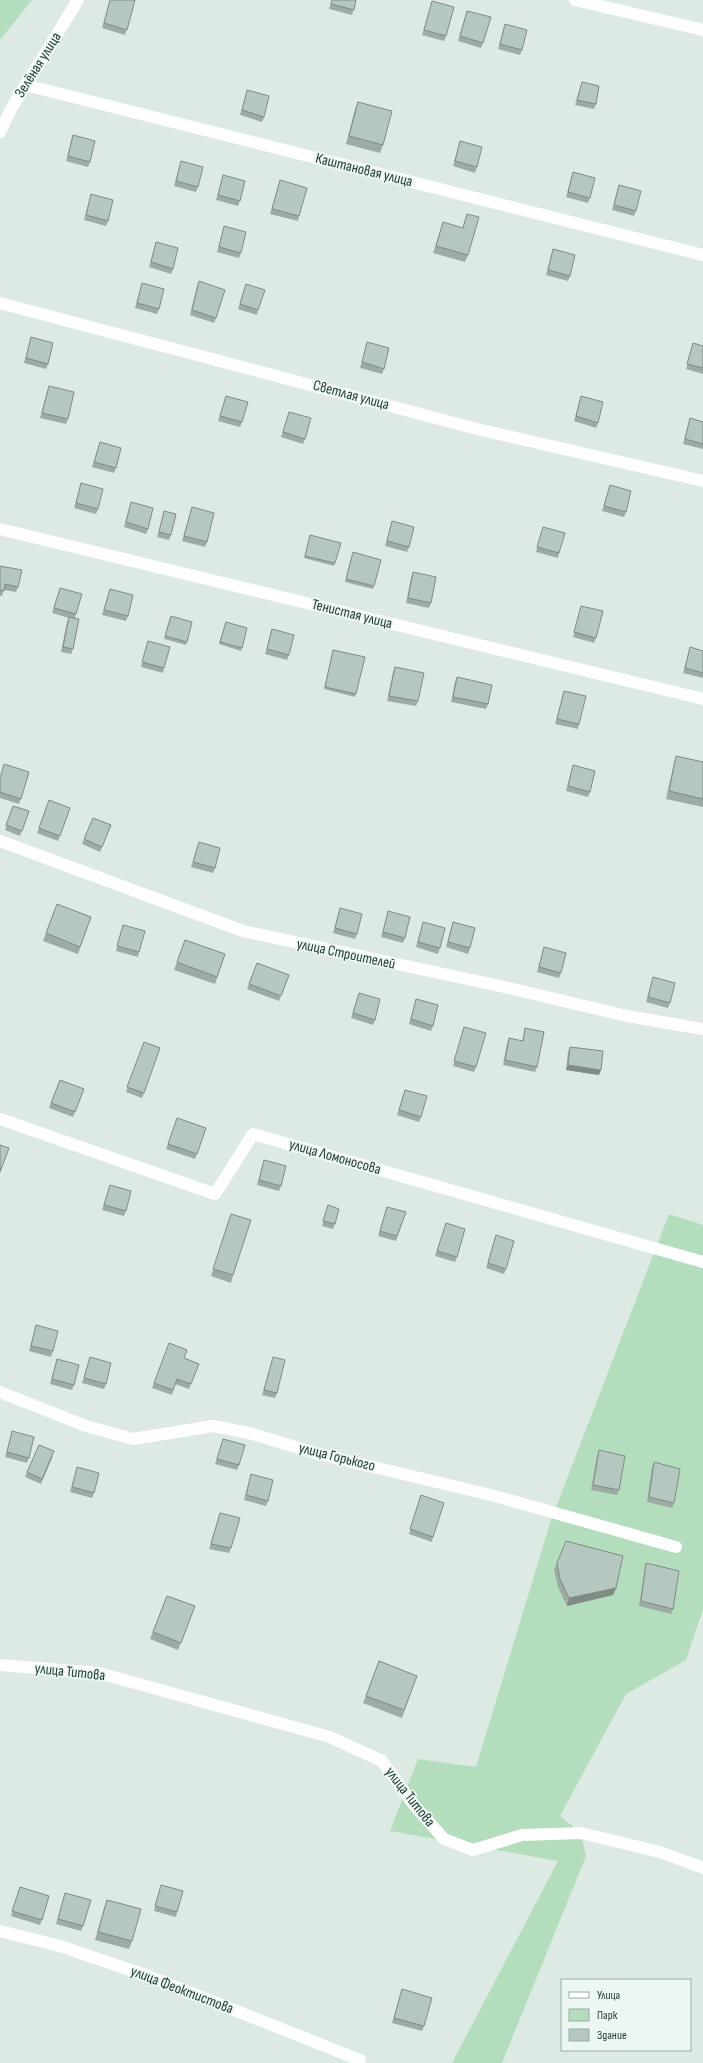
<svg xmlns="http://www.w3.org/2000/svg" width="703" height="2063" viewBox="0 0 703 2063" font-family="'Sofia Sans Condensed',sans-serif">
<style>
.green{fill:#b4ddbe}
.lines{fill:none;stroke-linecap:round;stroke-linejoin:round}
.minor{stroke:#fff;stroke-width:12}
.wall{fill:#9caca4}
.shaded-wall{fill:#7f8c86}
.building{fill:#b5c8bf;stroke:#7f8c86}
.labels{text-anchor:middle;dominant-baseline:central;stroke-width:3.5;stroke-linejoin:round;paint-order:stroke}
.street-label{font-size:15px;fill:#1e3a31;stroke:#edf7f2}
</style>
<rect width="100%" height="100%" fill="#ddeae4"/>
<g class="green">
<polygon points="0,0 32,0 0,40"/>
<polygon points="669,1214 703,1225 703,1609 686,1660 626,1694 560,1816 581,1833 586,1856 502,2063 452,2063 558,1861 390,1831 418,1759 476,1767 551,1520"/>
</g>
<g class="lines">
<g class="minor">
<polyline points="575,0 703,30"/>
<polyline points="25,85 703,255"/>
<polyline points="0,132 11,109 78,0"/>
<polyline points="0,303 477,429 703,481"/>
<polyline points="0,529 703,699"/>
<polyline points="0,841 243,931 500,986 627,1016 703,1029"/>
<polyline points="0,1119 215,1194 253,1134 703,1262"/>
<polyline points="0,1392 86,1426 133,1439 213,1426 249,1433 319,1454 491,1495 676,1547"/>
<polyline points="0,1665 99,1673 330,1737 382,1761 414,1805 444,1839 473,1850 522,1835 581,1833 660,1852 703,1868"/>
<polyline points="0,1931 60,1946 151,1977 360,2060"/>
</g>
</g>
<g class="wall">
<polygon points="110,0 135,0 125,35 102,28"/>
<polygon points="332,0 356,0 352,15 329,9"/>
<polygon points="432,1 446,36 444,41 422,35"/>
<polygon points="467,11 483,43 481,48 458,41"/>
<polygon points="505,24 522,50 520,55 498,49"/>
<polygon points="582,82 596,104 594,109 575,105"/>
<polygon points="247,90 264,117 262,122 240,115"/>
<polygon points="358,102 383,145 380,153 346,144 355,109"/>
<polygon points="73,135 90,162 88,167 66,161"/>
<polygon points="460,141 477,167 475,173 453,166"/>
<polygon points="181,161 198,187 196,192 174,186"/>
<polygon points="573,172 590,198 588,203 566,197"/>
<polygon points="223,175 240,201 238,206 216,200"/>
<polygon points="280,180 299,216 298,221 270,214"/>
<polygon points="619,185 636,211 634,216 612,210"/>
<polygon points="91,194 108,221 106,226 84,220"/>
<polygon points="467,214 468,255 465,262 433,253 443,222 462,228"/>
<polygon points="224,226 241,253 239,258 217,252"/>
<polygon points="156,242 173,269 171,274 149,267"/>
<polygon points="553,249 570,276 568,281 546,275"/>
<polygon points="199,281 216,318 214,323 190,315 197,286"/>
<polygon points="142,283 159,309 157,314 135,308"/>
<polygon points="244,289 258,310 257,315 238,309"/>
<polygon points="31,337 48,364 46,369 24,363"/>
<polygon points="367,342 384,369 382,374 360,368"/>
<polygon points="693,343 703,346 703,374 686,369"/>
<polygon points="49,386 68,419 66,424 40,418 47,392"/>
<polygon points="226,396 242,422 240,427 218,421"/>
<polygon points="581,396 598,423 596,428 574,421"/>
<polygon points="289,412 305,439 303,444 281,437"/>
<polygon points="690,418 703,422 703,449 683,444"/>
<polygon points="100,442 116,468 114,473 92,467"/>
<polygon points="81,483 98,509 96,514 74,508"/>
<polygon points="610,485 626,512 624,517 602,511"/>
<polygon points="131,502 148,529 146,534 124,527"/>
<polygon points="192,507 207,542 205,547 182,541"/>
<polygon points="164,511 171,535 169,540 157,537"/>
<polygon points="392,521 409,547 407,552 385,546"/>
<polygon points="543,527 559,553 558,558 536,552"/>
<polygon points="310,538 335,563 334,566 304,558"/>
<polygon points="352,555 374,586 373,589 345,582"/>
<polygon points="0,566 18,587 16,592 4,590 2,596 0,596"/>
<polygon points="413,572 431,603 429,608 406,603 411,578"/>
<polygon points="60,588 76,614 75,618 73,649 71,654 61,652 67,622 69,618 52,613"/>
<polygon points="110,589 128,616 126,621 102,615"/>
<polygon points="581,606 596,638 594,643 573,637"/>
<polygon points="170,618 187,642 186,645 164,639"/>
<polygon points="225,624 242,648 241,651 219,644"/>
<polygon points="272,629 289,655 287,660 265,654"/>
<polygon points="148,641 164,668 163,673 141,667"/>
<polygon points="690,647 703,651 703,678 683,673"/>
<polygon points="333,650 356,694 355,697 324,689"/>
<polygon points="395,667 418,701 416,706 387,701 393,672"/>
<polygon points="457,677 488,704 486,709 451,702 455,682"/>
<polygon points="564,691 579,724 578,729 555,724"/>
<polygon points="676,756 703,762 703,807 666,799 674,763"/>
<polygon points="573,765 590,792 588,797 566,791"/>
<polygon points="29,772 19,804 0,798 0,777"/>
<polygon points="49,800 70,808 58,841 37,833"/>
<polygon points="13,806 29,811 20,836 5,830"/>
<polygon points="109,830 100,852 82,844 84,839"/>
<polygon points="199,842 215,868 213,873 191,867"/>
<polygon points="57,904 91,917 78,954 43,941"/>
<polygon points="340,908 357,934 355,939 333,933"/>
<polygon points="388,911 405,938 403,943 381,937"/>
<polygon points="423,922 440,948 438,954 416,947"/>
<polygon points="453,922 470,948 468,954 446,947"/>
<polygon points="123,925 139,952 138,957 116,951"/>
<polygon points="185,940 225,954 215,984 174,970"/>
<polygon points="544,947 561,973 559,978 537,972"/>
<polygon points="257,963 289,975 279,1001 247,989"/>
<polygon points="653,977 670,1003 668,1008 646,1002"/>
<polygon points="359,993 375,1020 373,1025 351,1018"/>
<polygon points="416,999 433,1026 431,1031 409,1024"/>
<polygon points="464,1027 476,1067 474,1072 453,1066"/>
<polygon points="525,1028 537,1067 535,1072 503,1065 507,1043 509,1038 522,1041"/>
<polygon points="144,1042 160,1048 142,1098 126,1092"/>
<polygon points="570,1047 599,1075 566,1070 568,1052"/>
<polygon points="60,1080 84,1089 73,1117 49,1108"/>
<polygon points="405,1090 421,1117 419,1122 397,1115"/>
<polygon points="177,1118 206,1128 195,1159 166,1149"/>
<polygon points="264,1160 281,1186 279,1191 257,1185"/>
<polygon points="110,1185 126,1211 124,1216 102,1210"/>
<polygon points="328,1205 335,1224 333,1229 322,1226"/>
<polygon points="387,1207 406,1212 396,1241 378,1236"/>
<polygon points="231,1214 233,1275 231,1283 211,1276"/>
<polygon points="446,1223 457,1257 455,1262 435,1256"/>
<polygon points="496,1235 506,1269 504,1274 486,1268"/>
<polygon points="36,1325 53,1351 51,1357 29,1351"/>
<polygon points="169,1343 184,1358 199,1364 189,1389 175,1384 172,1395 152,1388"/>
<polygon points="90,1357 106,1384 104,1389 82,1383"/>
<polygon points="273,1357 277,1393 275,1398 262,1395"/>
<polygon points="57,1359 74,1385 72,1390 50,1384"/>
<polygon points="12,1431 29,1458 27,1463 5,1457"/>
<polygon points="223,1439 239,1465 237,1470 215,1464"/>
<polygon points="599,1450 619,1490 617,1495 591,1490 597,1455"/>
<polygon points="53,1456 41,1484 25,1477 27,1472"/>
<polygon points="654,1462 674,1503 672,1508 647,1502 652,1467"/>
<polygon points="77,1467 94,1493 92,1498 70,1492"/>
<polygon points="251,1474 268,1501 266,1506 244,1500"/>
<polygon points="421,1495 433,1537 432,1542 409,1534"/>
<polygon points="220,1513 231,1548 229,1553 209,1549"/>
<polygon points="557,1563 616,1588 613,1595 567,1606 558,1587 554,1570"/>
<polygon points="646,1563 673,1609 671,1614 639,1606 645,1568"/>
<polygon points="167,1596 195,1606 178,1650 150,1639"/>
<polygon points="379,1661 417,1676 402,1718 363,1703"/>
<polygon points="161,1885 177,1912 176,1917 154,1911"/>
<polygon points="20,1887 49,1896 40,1925 11,1916"/>
<polygon points="65,1893 83,1926 81,1931 56,1924"/>
<polygon points="107,1900 132,1941 129,1949 95,1940 104,1908"/>
<polygon points="402,1989 424,2026 422,2031 392,2023"/>
</g>
<g class="shaded-wall">
<polygon points="568,1065 601,1070 599,1075 566,1070"/>
<polygon points="616,1588 613,1595 567,1606 569,1598"/>
</g>
<g class="building">
<polygon points="110,0 135,0 127,30 104,23"/>
<polygon points="332,0 356,0 354,10 331,4"/>
<polygon points="432,1 454,7 446,36 424,30"/>
<polygon points="467,11 491,17 483,43 460,36"/>
<polygon points="505,24 527,30 522,50 500,44"/>
<polygon points="582,82 599,86 596,104 577,100"/>
<polygon points="247,90 269,96 264,117 242,110"/>
<polygon points="358,102 392,111 383,145 349,136"/>
<polygon points="73,135 95,141 90,162 68,156"/>
<polygon points="460,141 482,147 477,167 455,161"/>
<polygon points="181,161 203,167 198,187 176,181"/>
<polygon points="573,172 595,178 590,198 568,192"/>
<polygon points="223,175 245,181 240,201 218,195"/>
<polygon points="280,180 307,188 299,216 272,209"/>
<polygon points="619,185 641,191 636,211 614,205"/>
<polygon points="91,194 113,200 108,221 86,215"/>
<polygon points="467,214 479,217 468,255 436,246 443,222 463,228"/>
<polygon points="224,226 246,232 241,253 219,247"/>
<polygon points="156,242 178,248 173,269 151,262"/>
<polygon points="553,249 575,255 570,276 548,270"/>
<polygon points="199,281 225,290 216,318 192,310"/>
<polygon points="142,283 164,289 159,309 137,303"/>
<polygon points="246,284 265,290 258,310 240,304"/>
<polygon points="31,337 53,343 48,364 26,358"/>
<polygon points="367,342 389,348 384,369 362,362"/>
<polygon points="693,343 703,346 703,368 687,364"/>
<polygon points="49,386 74,392 68,419 42,413"/>
<polygon points="226,396 248,402 242,422 220,416"/>
<polygon points="581,396 603,402 598,423 576,416"/>
<polygon points="289,412 311,418 305,439 283,432"/>
<polygon points="690,418 703,422 703,444 685,439"/>
<polygon points="100,442 121,448 116,468 94,462"/>
<polygon points="81,483 103,489 98,509 76,503"/>
<polygon points="610,485 631,491 626,512 604,506"/>
<polygon points="131,502 153,508 148,529 126,522"/>
<polygon points="192,507 214,513 207,542 184,536"/>
<polygon points="164,511 176,514 171,535 159,532"/>
<polygon points="392,521 414,527 409,547 387,541"/>
<polygon points="543,527 565,533 559,553 537,547"/>
<polygon points="310,535 341,543 335,563 305,556"/>
<polygon points="353,552 381,560 374,586 346,579"/>
<polygon points="0,566 22,570 18,587 5,584 4,591 0,590"/>
<polygon points="413,572 436,577 431,603 408,598"/>
<polygon points="60,588 82,594 76,614 54,608"/>
<polygon points="110,589 133,595 128,616 104,610"/>
<polygon points="581,606 603,611 596,638 574,632"/>
<polygon points="171,616 192,622 187,642 165,636"/>
<polygon points="69,617 79,619 73,649 63,647"/>
<polygon points="226,622 247,628 242,648 220,642"/>
<polygon points="272,629 294,635 289,655 267,649"/>
<polygon points="148,641 170,647 164,668 142,662"/>
<polygon points="690,647 703,651 703,673 685,668"/>
<polygon points="333,650 365,657 356,694 325,687"/>
<polygon points="395,667 424,673 418,701 389,696"/>
<polygon points="457,677 492,685 488,704 453,697"/>
<polygon points="564,691 586,696 579,724 557,719"/>
<polygon points="676,756 703,762 703,799 669,791"/>
<polygon points="4,764 29,772 21,799 0,792 0,778"/>
<polygon points="573,765 595,771 590,792 568,786"/>
<polygon points="49,800 70,808 60,836 39,828"/>
<polygon points="13,806 29,811 22,831 6,825"/>
<polygon points="93,818 111,825 102,847 84,839"/>
<polygon points="199,842 220,848 215,868 193,862"/>
<polygon points="57,904 91,917 80,947 46,933"/>
<polygon points="340,908 362,914 357,934 335,928"/>
<polygon points="388,911 410,917 405,938 383,932"/>
<polygon points="423,922 445,928 440,948 418,942"/>
<polygon points="453,922 475,928 470,948 448,942"/>
<polygon points="123,925 145,931 139,952 117,946"/>
<polygon points="185,940 225,954 217,977 177,962"/>
<polygon points="544,947 566,953 561,973 539,967"/>
<polygon points="257,963 289,975 281,996 249,984"/>
<polygon points="653,977 675,983 670,1003 648,997"/>
<polygon points="359,993 380,999 375,1020 353,1013"/>
<polygon points="416,999 438,1005 433,1026 411,1019"/>
<polygon points="464,1027 486,1033 476,1067 454,1061"/>
<polygon points="525,1028 544,1032 537,1067 505,1060 509,1038 523,1041"/>
<polygon points="144,1042 160,1048 144,1093 127,1087"/>
<polygon points="570,1047 603,1051 601,1070 568,1065"/>
<polygon points="60,1080 84,1089 75,1112 51,1103"/>
<polygon points="405,1090 427,1096 421,1117 399,1110"/>
<polygon points="177,1118 206,1128 197,1154 168,1144"/>
<polygon points="0,1145 9,1148 0,1172"/>
<polygon points="264,1160 286,1166 281,1186 259,1180"/>
<polygon points="110,1185 131,1191 126,1211 104,1205"/>
<polygon points="328,1205 339,1209 335,1224 323,1221"/>
<polygon points="387,1207 406,1212 397,1236 380,1231"/>
<polygon points="231,1214 251,1220 233,1275 213,1269"/>
<polygon points="446,1223 465,1229 457,1257 437,1251"/>
<polygon points="496,1235 514,1241 506,1269 488,1263"/>
<polygon points="36,1325 58,1331 53,1351 31,1346"/>
<polygon points="169,1343 187,1350 184,1358 199,1364 191,1384 177,1379 173,1390 154,1383"/>
<polygon points="90,1357 111,1363 106,1384 84,1378"/>
<polygon points="273,1357 285,1360 277,1393 264,1390"/>
<polygon points="57,1359 79,1365 74,1385 52,1379"/>
<polygon points="12,1431 34,1437 29,1458 7,1452"/>
<polygon points="223,1439 245,1445 239,1465 217,1459"/>
<polygon points="39,1445 54,1451 42,1479 27,1472"/>
<polygon points="599,1450 625,1456 619,1490 593,1485"/>
<polygon points="654,1462 680,1469 674,1503 649,1497"/>
<polygon points="77,1467 99,1473 94,1493 72,1487"/>
<polygon points="251,1474 273,1480 268,1501 246,1495"/>
<polygon points="421,1495 444,1503 433,1537 410,1529"/>
<polygon points="220,1513 240,1518 231,1548 211,1544"/>
<polygon points="566,1541 623,1556 616,1588 569,1598 560,1579 557,1563"/>
<polygon points="646,1563 679,1571 673,1609 641,1601"/>
<polygon points="167,1596 195,1606 181,1643 153,1632"/>
<polygon points="379,1661 417,1676 404,1710 366,1696"/>
<polygon points="161,1885 183,1891 177,1912 155,1906"/>
<polygon points="20,1887 49,1896 42,1920 12,1911"/>
<polygon points="65,1893 91,1900 83,1926 58,1919"/>
<polygon points="107,1900 141,1909 132,1941 98,1932"/>
<polygon points="402,1989 432,1998 424,2026 394,2018"/>
</g>
<g class="labels">
<g class="street-label">
<text transform="translate(38 65) rotate(-58)">Зелёная улица</text>
<text transform="translate(364 170) rotate(14)">Каштановая улица</text>
<text transform="translate(351 395) rotate(15)">Светлая улица</text>
<text transform="translate(352 614) rotate(14)">Тенистая улица</text>
<text transform="translate(346 954) rotate(12)">улица Строителей</text>
<text transform="translate(335 1157) rotate(16)">улица Ломоносова</text>
<text transform="translate(337 1457) rotate(14)">улица Горького</text>
<text transform="translate(70 1672) rotate(6)">улица Титова</text>
<text transform="translate(410 1797) rotate(52)">улица Титова</text>
<text transform="translate(182 1990) rotate(21)">улица Феоктистова</text>
</g>
</g>
<rect x="561" y="1979" width="130" height="72" fill="#edf7f2" stroke="#9aaba5"/>
<rect x="569" y="1992" width="20" height="6" fill="#ffffff" stroke="#9aaba5"/>
<text x="597" y="1999" font-size="12" fill="#1e3a31">Улица</text>
<rect x="569" y="2009" width="20" height="12" fill="#b4ddbe" stroke="#9aaba5"/>
<text x="597" y="2019" font-size="12" fill="#1e3a31">Парк</text>
<rect x="569" y="2029" width="20" height="12" fill="#b5c8bf" stroke="#9aaba5"/>
<text x="597" y="2039" font-size="12" fill="#1e3a31">Здание</text>
</svg>
